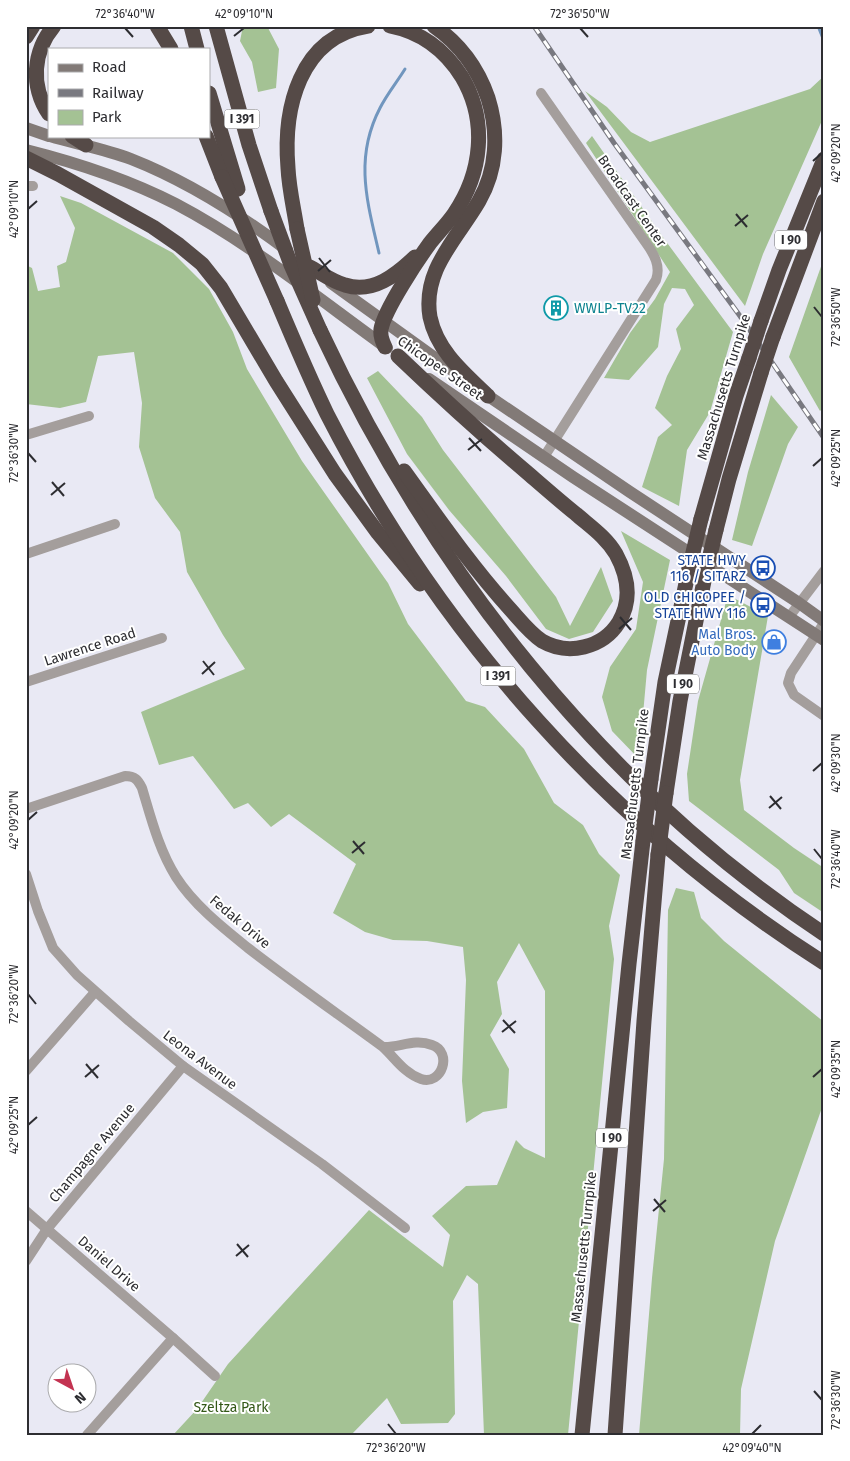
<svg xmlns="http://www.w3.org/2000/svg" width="850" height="1461" viewBox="0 0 850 1461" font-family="'Fira Sans',sans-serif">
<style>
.green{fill:#a4c294}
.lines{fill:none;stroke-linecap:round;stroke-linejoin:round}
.stream{stroke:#7196be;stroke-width:3}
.minor{stroke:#a49e9c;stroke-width:10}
.secondary{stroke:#827a77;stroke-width:12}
.motorway{stroke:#554a47;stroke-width:15}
.rail-casing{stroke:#797980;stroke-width:5}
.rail{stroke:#fff;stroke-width:3;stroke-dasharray:9;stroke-linecap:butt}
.motorway-bridge{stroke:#554a47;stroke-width:15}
.ticks{fill:none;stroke:#2d2d31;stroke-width:2}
.labels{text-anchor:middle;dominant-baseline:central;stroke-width:4;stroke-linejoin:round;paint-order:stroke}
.shield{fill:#fff;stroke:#6c6c6f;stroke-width:1}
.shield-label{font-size:12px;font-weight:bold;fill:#2d2d31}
.street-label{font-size:14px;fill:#2d2d31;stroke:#fff}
.culture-label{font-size:14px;fill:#0d838f;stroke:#fff;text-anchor:start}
.transit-label{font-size:14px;fill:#164399;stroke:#fff;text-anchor:end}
.shop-label{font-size:14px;fill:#366cbe;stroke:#fff;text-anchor:end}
.park-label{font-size:14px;fill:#335817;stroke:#fff}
.neatline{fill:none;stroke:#2d2d31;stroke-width:2}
.ticks-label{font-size:12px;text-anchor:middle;fill:#2d2d31}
</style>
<rect width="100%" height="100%" fill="#e9e9f4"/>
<g class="green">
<polygon points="243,26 267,26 279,49 276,88 258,92 252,62 240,41"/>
<polygon points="824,76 824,116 763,254 745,306 585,91 607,107 631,132 650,142 810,89"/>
<polygon points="592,136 662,236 733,332 710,412 687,450 679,506 642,487 658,437 672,425 655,408 667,376 681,349 676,329 694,305 685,289 672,288 664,304 658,347 629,380 604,378 630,333 655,299 670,272 586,143"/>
<polygon points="60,196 81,203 173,253 209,289 233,332 247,369 302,461 388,583 408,624 466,701 485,707 524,749 554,803 583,825 599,854 620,875 609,926 614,959 568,1435 484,1435 478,1284 467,1275 453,1301 455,1414 448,1423 401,1424 387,1398 351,1435 173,1435 197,1409 228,1364 369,1210 443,1267 450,1235 432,1216 466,1186 497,1185 516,1140 524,1148 545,1158 545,991 519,943 497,982 502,1014 490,1035 509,1069 507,1108 483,1112 466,1123 462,1081 466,980 463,947 427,941 393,940 365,932 333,913 356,864 289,814 271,827 248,803 234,809 193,756 159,765 141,712 245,669 223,635 187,572 180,532 155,498 139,447 142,403 134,352 98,356 86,402 60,408 26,404 26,265 32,268 38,291 60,287 57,266 66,262 75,228"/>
<polygon points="824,258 824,349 821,352 824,358 824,407 820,411 789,357"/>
<polygon points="378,371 422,417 443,450 556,597 570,626 601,567 613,601 593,632 569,639 546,629 506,576 449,510 407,454 367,378"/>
<polygon points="771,395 798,427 788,444 752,546 732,540 748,472"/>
<polygon points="621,531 670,560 647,670 639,759 612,731 602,697 610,667 636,629 643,582"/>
<polygon points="728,595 768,616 740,780 744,810 794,848 824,868 824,913 794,893 779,870 689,801 687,774 698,701"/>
<polygon points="676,888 694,892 701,918 724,941 824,1022 824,1102 775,1241 741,1389 740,1435 639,1435 652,1278 664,1159 668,910"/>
</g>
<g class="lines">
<g class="stream">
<polyline points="818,26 824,41"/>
<path d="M379 253C367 201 354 158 380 108 387 94 397 82 405 69"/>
</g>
<g class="minor">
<path d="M541 93 646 243C654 254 661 266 656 280L544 457"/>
<polyline points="26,186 33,186"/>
<polyline points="26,435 89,416"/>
<polyline points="26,554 115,524"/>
<polyline points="789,617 824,571"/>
<polyline points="824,623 791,673 788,683 794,695 824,716"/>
<polyline points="26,682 162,638"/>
<path d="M26 809 125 776C135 776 138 780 142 788 151 818 159 850 176 877 194 905 222 927 248 948 292 982 338 1014 383 1047 399 1048 414 1038 432 1045 453 1052 442 1086 421 1079 404 1073 395 1058 383 1047"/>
<polyline points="26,874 38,911 53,948 77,975 129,1021 183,1066 322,1164 405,1228"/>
<polyline points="26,1071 95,992"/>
<polyline points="26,1211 173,1338 87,1435"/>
<polyline points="26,1261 47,1229 183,1066"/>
<polyline points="173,1338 215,1376"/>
</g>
<g class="secondary">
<polyline points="26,128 49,136"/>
<path d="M50 136C77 144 105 149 131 159 187 181 239 214 287 250"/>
<path d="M26 150C78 163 129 180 176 204 250 243 319 299 387 348"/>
<polyline points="331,283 463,378"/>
<polyline points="429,379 573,477 824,640"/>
<polyline points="481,391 630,492 799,603 824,621"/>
</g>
<g class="motorway">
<polyline points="157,26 171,49"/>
<polyline points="191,26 197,49"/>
<polyline points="216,26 249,145 271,211"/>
<path d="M434 26C460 44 478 69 488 98 499 133 497 170 479 201 457 239 422 270 430 317 437 351 464 373 488 396"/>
<polyline points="26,37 33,26"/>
<polyline points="209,93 238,189"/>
<path d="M49 114C30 86 33 51 54 26"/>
<polyline points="72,136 86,145"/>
<polyline points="206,136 222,177"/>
<polyline points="26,158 58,174 153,227 179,245 202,264 221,288 276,381 335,474 378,533 420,584"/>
<path d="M297 229C294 209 289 189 288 168 283 109 299 37 368 26"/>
<path d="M310 267C321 273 333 282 345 285 373 294 396 275 415 257"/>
<path d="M277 301C293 339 309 377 327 414 441 637 612 828 824 963"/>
<polyline points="761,321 779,270 824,159"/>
<path d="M320 330C432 570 602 787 824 934"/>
<polyline points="773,337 824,201"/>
<path d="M385 347C382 341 380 336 381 329 385 309 417 261 430 243 438 233 447 224 454 214 482 173 488 121 462 77 445 50 421 32 390 26"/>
<path d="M398 356C441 397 485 437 530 475 545 488 561 502 576 514 591 527 606 537 616 554 628 576 632 600 619 622 603 648 568 656 542 641 530 633 520 620 510 609 471 566 438 518 404 471"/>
<polyline points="701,519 736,396 749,358"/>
<polyline points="716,530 729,479 761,373"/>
<polyline points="651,779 665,682 689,569"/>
<polyline points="666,793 680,701 705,576"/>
<polyline points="582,1435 629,964 643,841"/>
<polyline points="615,1435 644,1021 658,855"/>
</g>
<g class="rail-casing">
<polyline id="rail" points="534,26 614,143 740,316 824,438"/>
</g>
<use href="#rail" class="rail"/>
<g class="motorway-bridge">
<polyline points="222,177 277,301"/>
<polyline points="271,211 291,265 320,330"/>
<polyline points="297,229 313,300"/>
<polyline points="749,358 761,321"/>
<polyline points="761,373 773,337"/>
<polyline points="689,569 701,519"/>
<polyline points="705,576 716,530"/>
<polyline points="643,841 651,779"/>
<polyline points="658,855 666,793"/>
</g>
</g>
<path class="ticks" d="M125 28 133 37M580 28 588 37M234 36 244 28M813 161 822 153M28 209 37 201M736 214 747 227M735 226 748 215M319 258 330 272M318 271 331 260M814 307 822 317M469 438 481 451M468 450 482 439M28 453 36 462M813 466 822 458M52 482 64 496M51 495 65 483M620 617 631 630M619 629 632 618M203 661 214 675M202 674 215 662M813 771 822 763M770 796 781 809M769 808 782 797M28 820 37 812M353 841 364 854M814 849 822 859M352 853 365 842M28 994 36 1004M503 1020 515 1033M502 1032 516 1021M86 1064 98 1078M85 1077 99 1065M813 1077 822 1069M28 1125 37 1117M654 1199 665 1212M653 1211 666 1200M237 1244 248 1257M236 1256 249 1245M814 1391 822 1400M388 1424 396 1434M752 1434 761 1425"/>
<defs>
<g id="building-ring" transform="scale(1.25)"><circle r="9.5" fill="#fff" stroke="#0f9aa8" stroke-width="1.5"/><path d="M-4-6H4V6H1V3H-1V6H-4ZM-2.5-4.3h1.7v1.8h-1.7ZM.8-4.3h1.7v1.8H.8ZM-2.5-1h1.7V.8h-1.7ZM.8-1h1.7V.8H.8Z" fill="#0f9aa8"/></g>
<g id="bus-ring" transform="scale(1.25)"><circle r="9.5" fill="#fff" stroke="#1a4fb4" stroke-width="1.5"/><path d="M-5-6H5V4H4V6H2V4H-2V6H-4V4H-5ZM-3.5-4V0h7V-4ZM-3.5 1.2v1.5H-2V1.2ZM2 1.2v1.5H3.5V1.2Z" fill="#1a4fb4"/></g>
<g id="shop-ring" transform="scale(1.25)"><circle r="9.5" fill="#fff" stroke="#3f7fe0" stroke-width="1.5"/><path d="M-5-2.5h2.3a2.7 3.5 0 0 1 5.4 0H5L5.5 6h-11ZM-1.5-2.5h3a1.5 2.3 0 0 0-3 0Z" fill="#3f7fe0"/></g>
</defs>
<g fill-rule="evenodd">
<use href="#building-ring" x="556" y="308"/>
<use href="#bus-ring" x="763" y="568"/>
<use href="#bus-ring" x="763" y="605"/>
<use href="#shop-ring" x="774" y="642"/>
</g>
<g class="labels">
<g class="shield">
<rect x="224.5" y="109.5" width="35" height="19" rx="4"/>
<rect x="775" y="230.5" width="32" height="19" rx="4"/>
<rect x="480.5" y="666.5" width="35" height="19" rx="4"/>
<rect x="667" y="674.5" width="32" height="19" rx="4"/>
<rect x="596" y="1128.5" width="32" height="19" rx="4"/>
</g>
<g class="shield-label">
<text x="242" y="119">I 391</text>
<text x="791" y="240">I 90</text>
<text x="498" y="676">I 391</text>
<text x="683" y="684">I 90</text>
<text x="612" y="1138">I 90</text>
</g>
<g class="street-label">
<text transform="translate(632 201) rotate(55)">Broadcast Center</text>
<text transform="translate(440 368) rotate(35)">Chicopee Street</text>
<text transform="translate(724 387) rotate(-73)">Massachusetts Turnpike</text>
<text transform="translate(90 647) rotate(-18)">Lawrence Road</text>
<text transform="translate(635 784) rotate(-83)">Massachusetts Turnpike</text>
<text transform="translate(240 922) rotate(40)">Fedak Drive</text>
<text transform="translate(200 1060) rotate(37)">Leona Avenue</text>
<text transform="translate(92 1153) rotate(-50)">Champagne Avenue</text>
<text transform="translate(584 1247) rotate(-84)">Massachusetts Turnpike</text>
<text transform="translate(109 1264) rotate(41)">Daniel Drive</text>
</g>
<g class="culture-label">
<text x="574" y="308">WWLP-TV22</text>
</g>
<g class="transit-label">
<text x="746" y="560">STATE HWY<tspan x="746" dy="16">116 / SITARZ</tspan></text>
<text x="746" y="597">OLD CHICOPEE /<tspan x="746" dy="16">STATE HWY 116</tspan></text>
</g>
<g class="shop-label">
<text x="756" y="634">Mal Bros.<tspan x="756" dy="16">Auto Body</tspan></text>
</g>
<g class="park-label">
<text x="231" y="1407">Szeltza Park</text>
</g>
</g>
<rect width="850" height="1461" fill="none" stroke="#ffffff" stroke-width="55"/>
<rect x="48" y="48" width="162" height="90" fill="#ffffff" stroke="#ababad"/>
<rect x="58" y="64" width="25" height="8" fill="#827a77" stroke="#ababad"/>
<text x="92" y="72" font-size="15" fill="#2d2d31">Road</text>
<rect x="58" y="89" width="25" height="8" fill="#797980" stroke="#ababad"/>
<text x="92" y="98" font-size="15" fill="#2d2d31">Railway</text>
<rect x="58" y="110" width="25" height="15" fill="#a4c294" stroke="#ababad"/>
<text x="92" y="122" font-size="15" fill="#2d2d31">Park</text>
<g transform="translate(72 1388) rotate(140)"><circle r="24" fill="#ffffff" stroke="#ababad"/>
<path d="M0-4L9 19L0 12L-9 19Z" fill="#c33351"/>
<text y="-8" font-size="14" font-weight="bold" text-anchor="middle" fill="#2d2d31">N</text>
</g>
<rect x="28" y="28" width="794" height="1406" class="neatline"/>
<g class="ticks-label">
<text x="125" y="18">72°36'40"W</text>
<text x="244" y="18">42°09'10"N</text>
<text x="580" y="18">72°36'50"W</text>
<text transform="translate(836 153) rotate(-90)" y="4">42°09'20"N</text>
<text transform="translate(14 209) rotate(-90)" y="4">42°09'10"N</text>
<text transform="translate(836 317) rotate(-90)" y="4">72°36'50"W</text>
<text transform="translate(14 453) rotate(-90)" y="4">72°36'30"W</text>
<text transform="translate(836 458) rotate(-90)" y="4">42°09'25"N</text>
<text transform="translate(836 763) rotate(-90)" y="4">42°09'30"N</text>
<text transform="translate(14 820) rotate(-90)" y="4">42°09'20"N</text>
<text transform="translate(836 859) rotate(-90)" y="4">72°36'40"W</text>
<text transform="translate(14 994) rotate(-90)" y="4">72°36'20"W</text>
<text transform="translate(836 1069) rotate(-90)" y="4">42°09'35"N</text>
<text transform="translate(14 1125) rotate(-90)" y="4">42°09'25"N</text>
<text transform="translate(836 1400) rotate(-90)" y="4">72°36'30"W</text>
<text x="396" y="1452">72°36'20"W</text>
<text x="752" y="1452">42°09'40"N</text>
</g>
</svg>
